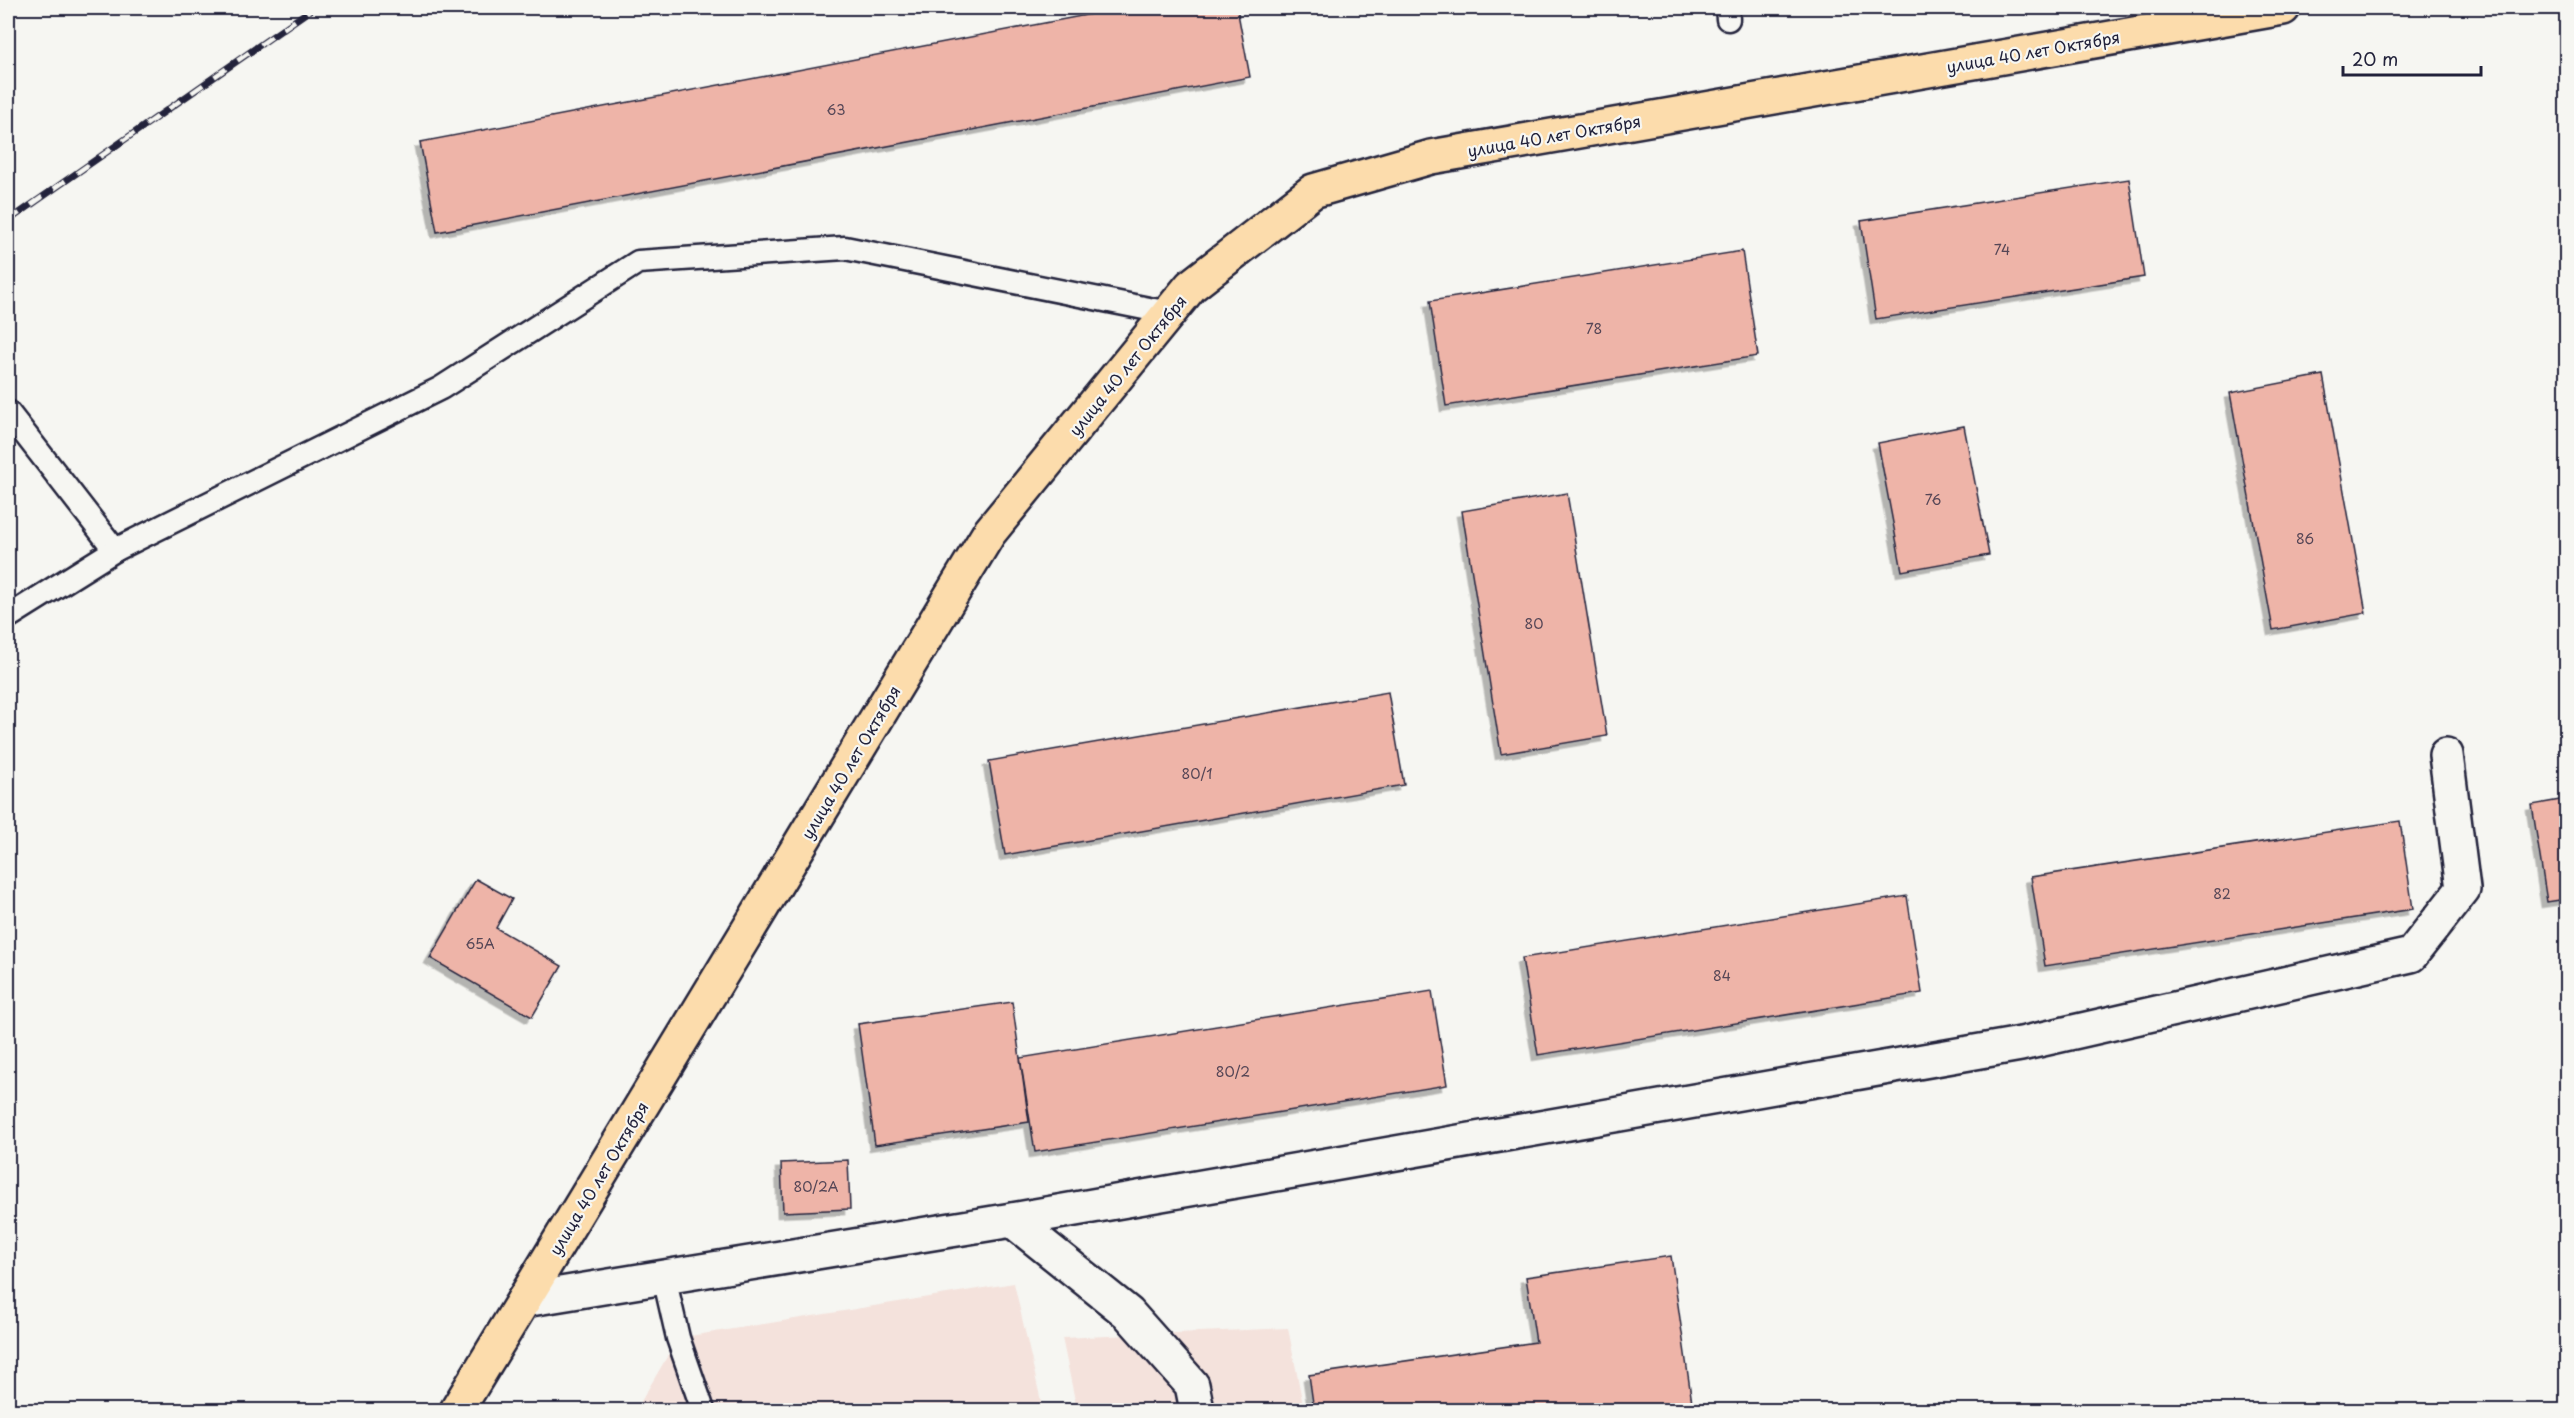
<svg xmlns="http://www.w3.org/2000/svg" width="2574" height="1418" viewBox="0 0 2574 1418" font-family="'Playpen Sans',sans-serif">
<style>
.built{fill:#f4e2dc}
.building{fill:#eeb4a8;stroke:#22223b;stroke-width:1.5;filter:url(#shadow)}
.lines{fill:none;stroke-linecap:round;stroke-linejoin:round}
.lane-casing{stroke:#22223b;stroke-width:27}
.street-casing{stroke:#22223b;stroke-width:38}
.primary-casing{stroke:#22223b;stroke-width:38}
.lane{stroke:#f6f6f2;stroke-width:22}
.street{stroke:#f6f6f2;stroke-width:33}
.primary{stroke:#fcdcac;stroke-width:33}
.rail-casing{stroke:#22223b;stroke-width:7}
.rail{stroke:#f6f6f2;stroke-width:4.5;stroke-dasharray:14;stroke-linecap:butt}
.labels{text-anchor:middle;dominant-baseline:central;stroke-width:4.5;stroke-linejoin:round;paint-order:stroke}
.number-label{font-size:14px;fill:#554656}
.street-label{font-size:16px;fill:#22223b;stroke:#f6f6f2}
</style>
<defs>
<filter id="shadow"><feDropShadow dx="-5.5" dy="5.5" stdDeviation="0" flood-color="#0004"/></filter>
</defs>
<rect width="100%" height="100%" fill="#f6f6f2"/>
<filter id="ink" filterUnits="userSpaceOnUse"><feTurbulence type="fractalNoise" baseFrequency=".0167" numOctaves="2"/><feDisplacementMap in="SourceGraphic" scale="12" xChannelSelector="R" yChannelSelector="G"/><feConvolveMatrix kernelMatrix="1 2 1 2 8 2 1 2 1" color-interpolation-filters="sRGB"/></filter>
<g filter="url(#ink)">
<g class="built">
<polygon points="1014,1283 1043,1410 636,1410 678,1338"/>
<polygon points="1288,1328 1304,1410 1077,1410 1062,1338"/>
</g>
<g class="building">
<polygon points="1123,8 1237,8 1250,77 437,232 420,142"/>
<polygon points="2129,179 2144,277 1876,319 1861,221"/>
<polygon points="1742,251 1758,356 1446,406 1430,301"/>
<polygon points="2323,375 2366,613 2273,630 2230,393"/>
<polygon points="1964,426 1989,555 1902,571 1878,443"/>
<polygon points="1567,493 1607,736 1501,754 1462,511"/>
<polygon points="1388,692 1404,785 1005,855 989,761"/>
<polygon points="2566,799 2566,899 2547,902 2532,805"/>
<polygon points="2400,821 2413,909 2045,966 2031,877"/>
<polygon points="476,879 512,899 496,928 562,966 532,1017 430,958"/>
<polygon points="1907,896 1922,993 1538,1055 1522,958"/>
<polygon points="1432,991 1447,1085 1035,1152 1020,1058"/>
<polygon points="1012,1002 1029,1122 875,1145 858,1024"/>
<polygon points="848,1160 850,1209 783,1212 781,1163"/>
<polygon points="1671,1256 1693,1410 1314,1410 1309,1375 1536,1342 1526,1277"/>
</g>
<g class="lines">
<g class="lane-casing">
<g id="lane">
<polyline points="1727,8 1728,19"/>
<polyline points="8,412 115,550 441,388 638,262 845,248 1169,313"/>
<polyline points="8,617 115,550"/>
<polyline points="664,1277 678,1338 703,1410"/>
</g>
</g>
<g class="street-casing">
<g id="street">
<polyline points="1012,1220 2021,1044 2411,955 2463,889 2446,755"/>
<polyline points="524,1300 1012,1220 1128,1313 1192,1385 1197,1410"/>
</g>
</g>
<g class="primary-casing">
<polyline id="primary" points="457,1410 989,533 1191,286 1313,191 1431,157 2283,8"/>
</g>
<use href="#lane" class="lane"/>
<use href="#street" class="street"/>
<use href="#primary" class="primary"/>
<g class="rail-casing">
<polyline id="rail" points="8,221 313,8"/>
</g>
<use href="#rail" class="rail"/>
</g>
</g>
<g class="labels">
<g class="number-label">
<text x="836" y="109">63</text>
<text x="2002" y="249">74</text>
<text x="1594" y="328">78</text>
<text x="1933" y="499">76</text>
<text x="2305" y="538">86</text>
<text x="1534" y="623">80</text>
<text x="1197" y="773">80/1</text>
<text x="2222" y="893">82</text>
<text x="480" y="943">65А</text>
<text x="1722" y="975">84</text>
<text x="1233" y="1071">80/2</text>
<text x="816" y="1186">80/2А</text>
</g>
<g class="street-label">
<text transform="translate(2033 51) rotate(-10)">улица 40 лет Октября</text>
<text transform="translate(1554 135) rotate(-10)">улица 40 лет Октября</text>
<text transform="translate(1127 365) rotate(-51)">улица 40 лет Октября</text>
<text transform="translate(850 762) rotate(-59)">улица 40 лет Октября</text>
<text transform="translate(598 1178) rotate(-59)">улица 40 лет Октября</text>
</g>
</g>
<rect width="2574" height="1418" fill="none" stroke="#f6f6f2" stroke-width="30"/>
<rect x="15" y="15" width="2544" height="1388" fill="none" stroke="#22223b" stroke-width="2" filter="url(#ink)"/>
<path d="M2343 66v9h138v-9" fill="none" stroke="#22223b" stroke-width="3"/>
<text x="2352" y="66" font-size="18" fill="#22223b" stroke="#f6f6f2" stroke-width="4.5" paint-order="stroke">20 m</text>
</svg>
